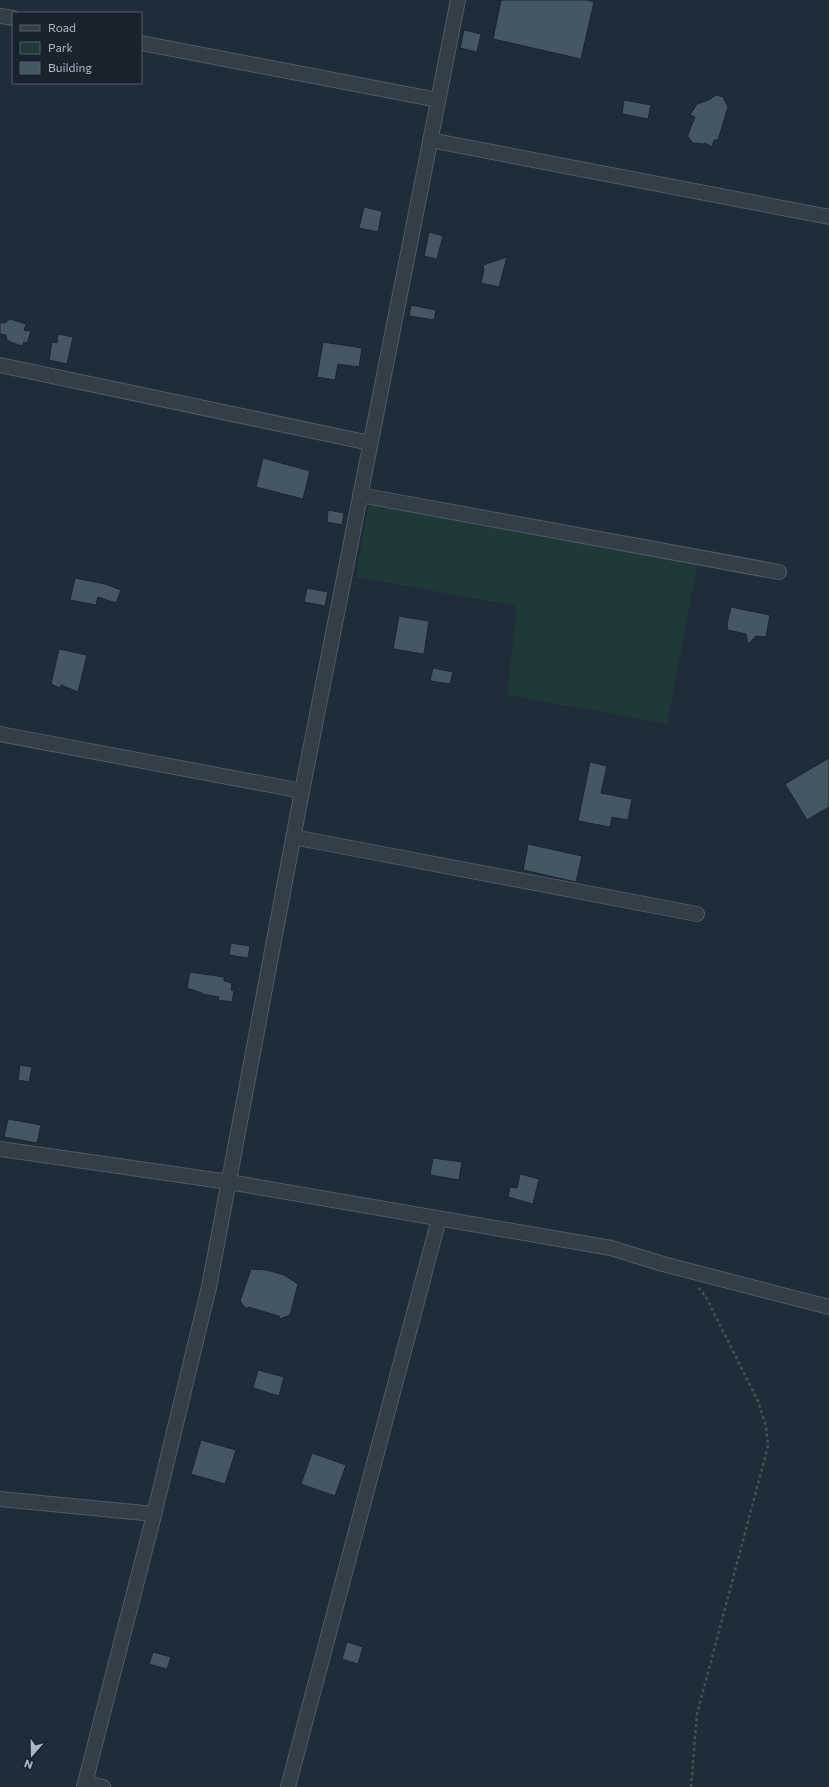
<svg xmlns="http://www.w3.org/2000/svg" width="829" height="1787" viewBox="0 0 829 1787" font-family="Commissioner,sans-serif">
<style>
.green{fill:#203938}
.building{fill:#465764;stroke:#1a252f}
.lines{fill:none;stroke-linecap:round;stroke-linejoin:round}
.minor-casing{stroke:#505c66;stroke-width:16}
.path{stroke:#3e5655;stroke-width:2.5;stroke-dasharray:3 3;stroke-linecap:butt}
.minor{stroke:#323e48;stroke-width:14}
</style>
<rect width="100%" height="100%" fill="#1e2d38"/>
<polygon class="green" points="370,496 699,557 667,724 507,695 517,606 356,577"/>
<g class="building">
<polygon points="501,0 587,0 594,2 581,59 493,39"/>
<polygon points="464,30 481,34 477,52 460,48"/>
<polygon points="716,95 723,97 728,107 718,140 714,140 712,147 705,143 703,144 693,143 688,137 688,134 695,117 690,115 697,104 709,100"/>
<polygon points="624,100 651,105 648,119 622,114"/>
<polygon points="364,207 382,211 378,232 359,228"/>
<polygon points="429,232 443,236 437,259 424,256"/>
<polygon points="507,257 499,287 481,283 484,270 483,265"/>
<polygon points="411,305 436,310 434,320 409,316"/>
<polygon points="10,319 26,324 24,330 31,331 27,343 24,342 22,346 13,343 7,340 6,335 0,334 0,322 5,323"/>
<polygon points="58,334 73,337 67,364 49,360 52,342 57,343"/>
<polygon points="323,342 362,348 359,367 338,364 335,380 317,377"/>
<polygon points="263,458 310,471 303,499 256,487"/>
<polygon points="328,510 344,513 342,525 327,522"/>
<polygon points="75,578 105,584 121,590 116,603 98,597 96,605 70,600"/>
<polygon points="307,588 328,592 325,606 304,602"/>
<polygon points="731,607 770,615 766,637 756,636 748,644 746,634 728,630 727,624"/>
<polygon points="399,616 429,621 424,654 393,649"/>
<polygon points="59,649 87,655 78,692 61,685 60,688 51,684"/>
<polygon points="433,668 453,672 450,684 430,681"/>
<polygon points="829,758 829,807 807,820 785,784"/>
<polygon points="590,762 607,766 601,793 632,799 628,820 612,817 610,827 578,821"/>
<polygon points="528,844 582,856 576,882 523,870"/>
<polygon points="231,943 250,946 248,958 229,955"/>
<polygon points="190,972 224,977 224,981 232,983 231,990 234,991 232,1002 218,1000 219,997 202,994 202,993 187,988"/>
<polygon points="20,1065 32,1067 29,1082 18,1080"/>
<polygon points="8,1119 41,1125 37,1143 4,1137"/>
<polygon points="433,1158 462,1162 459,1180 430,1175"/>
<polygon points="520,1174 539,1179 533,1204 508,1197 510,1187 517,1188"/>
<polygon points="251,1269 267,1270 284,1275 298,1284 290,1315 280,1319 279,1316 248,1307 246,1309 240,1301"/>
<polygon points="258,1370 284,1377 279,1396 253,1388"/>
<polygon points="201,1440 236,1450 225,1484 191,1474"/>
<polygon points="312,1453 346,1465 335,1496 301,1484"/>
<polygon points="347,1642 363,1647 358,1664 342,1659"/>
<polygon points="153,1652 171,1657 167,1669 149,1664"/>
</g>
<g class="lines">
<g class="minor-casing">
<g id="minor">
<polyline points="0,16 13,18"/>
<polyline points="141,43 438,100"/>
<polyline points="430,140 829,217"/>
<polyline points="0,365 370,443"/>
<polyline points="360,495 779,572"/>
<polyline points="0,734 302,791"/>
<polyline points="293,837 697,914"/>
<polyline points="0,1149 229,1182 611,1248 663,1264 829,1307"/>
<polyline points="0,1499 154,1514"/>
<polyline points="86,1783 103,1787"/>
<polyline points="84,1787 153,1519 209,1287 302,791 458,0"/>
<polyline points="288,1787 439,1219"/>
</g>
</g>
<polyline class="path" points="691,1787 697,1714 768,1446 766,1426 758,1401 706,1297 698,1287"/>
<use href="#minor" class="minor"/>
</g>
<rect x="12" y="12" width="130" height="72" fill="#18232d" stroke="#535f6a"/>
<rect x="20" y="25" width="20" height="6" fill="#323e48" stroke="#535f6a"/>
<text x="48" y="32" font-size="12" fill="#acb9c5">Road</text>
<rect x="20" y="42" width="20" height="12" fill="#203938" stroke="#535f6a"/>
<text x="48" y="52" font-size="12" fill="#acb9c5">Park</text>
<rect x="20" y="62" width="20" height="12" fill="#465764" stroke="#535f6a"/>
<text x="48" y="72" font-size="12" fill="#acb9c5">Building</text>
<g transform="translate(32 1755) rotate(200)" stroke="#18232d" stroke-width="3" paint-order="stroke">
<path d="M0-3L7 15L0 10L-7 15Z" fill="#acb9c5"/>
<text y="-6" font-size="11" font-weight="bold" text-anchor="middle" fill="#acb9c5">N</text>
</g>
</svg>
